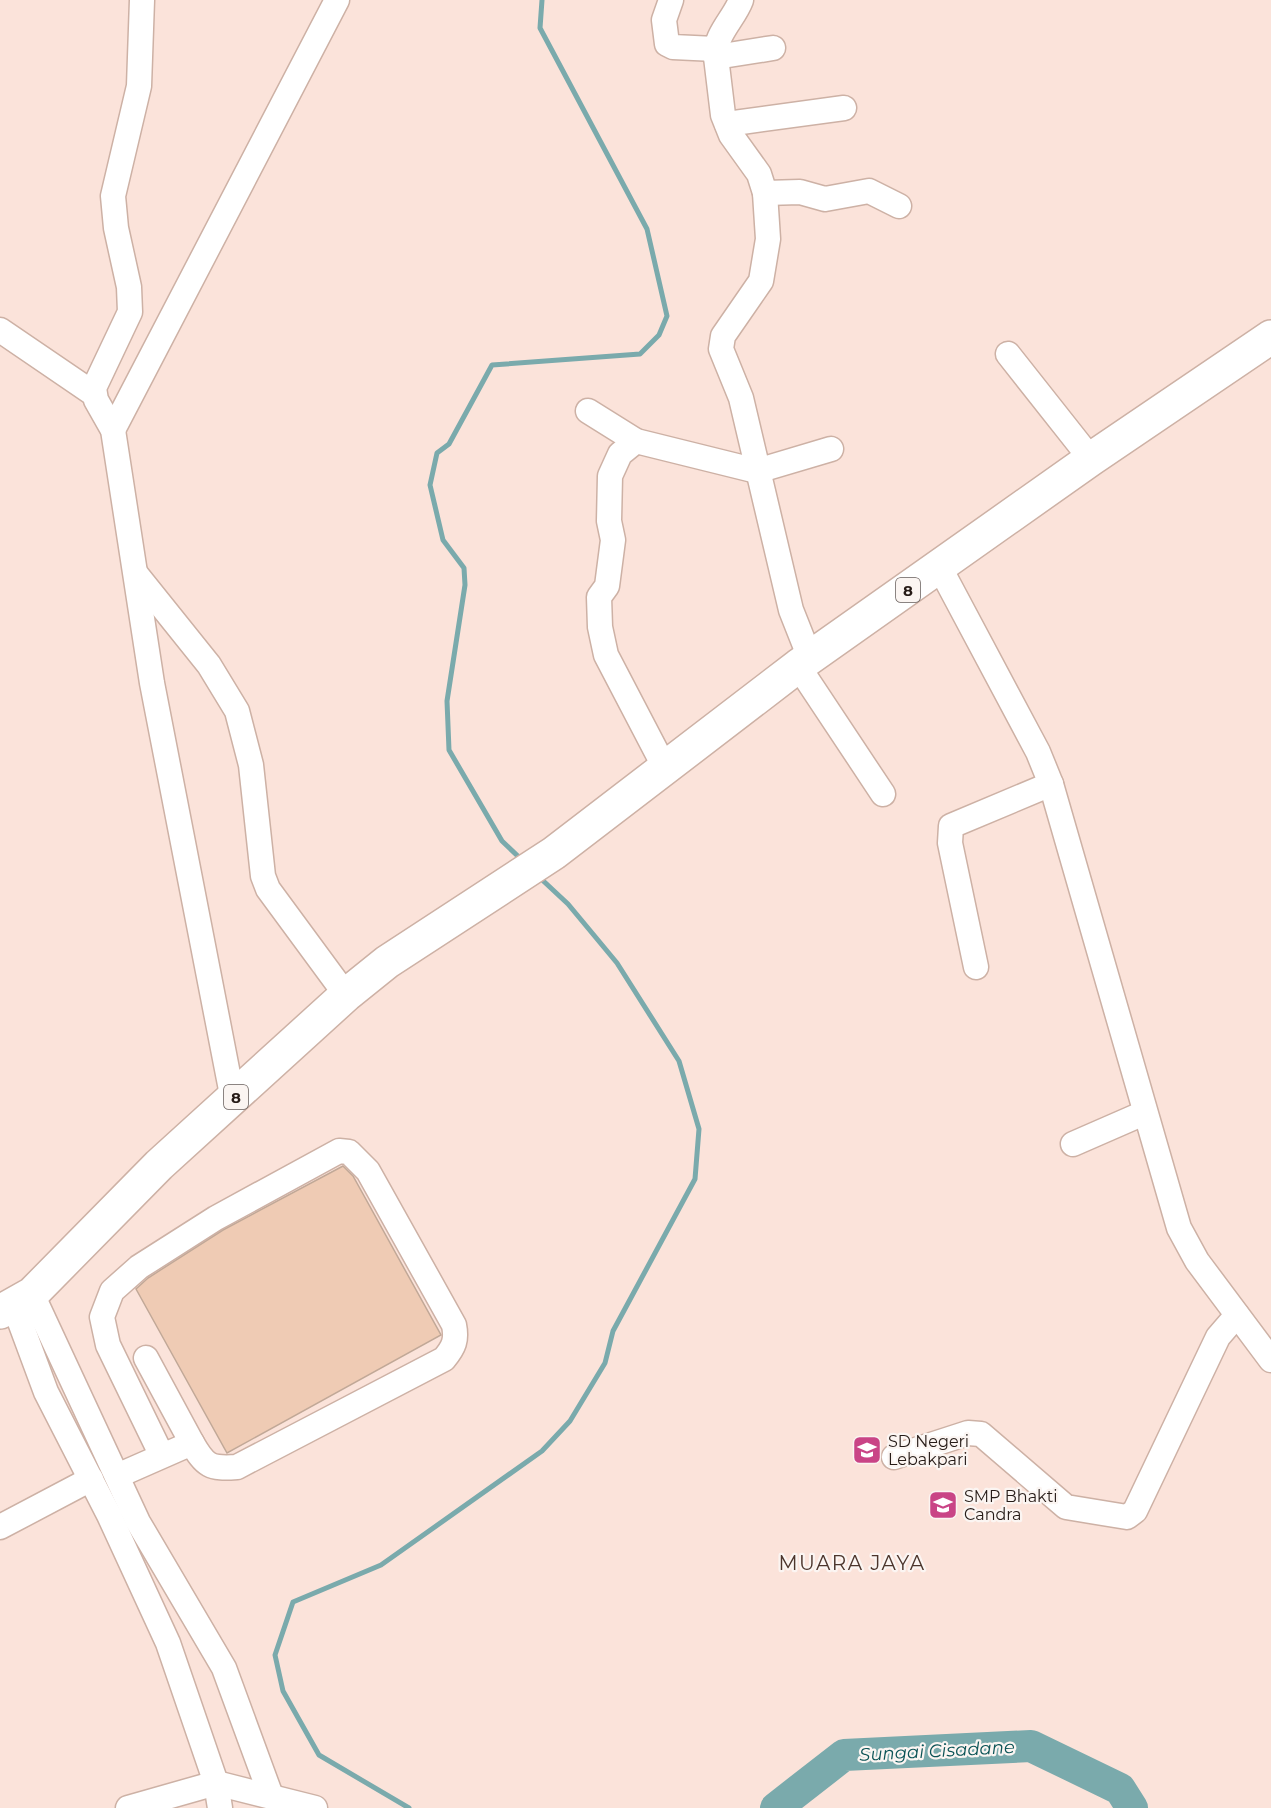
<svg xmlns="http://www.w3.org/2000/svg" width="1271" height="1808" viewBox="0 0 1271 1808" font-family="Montserrat,sans-serif">
<style>
.lines{fill:none;stroke-linecap:round;stroke-linejoin:round}
.stream{stroke:#7aaaac;stroke-width:5}
.river{stroke:#7aaaac;stroke-width:32}
.building{fill:#efcbb4;stroke:#c1a897;stroke-width:1.5}
.minor-casing{stroke:#cdb1a5;stroke-width:27}
.highway-casing{stroke:#cdb1a5;stroke-width:36}
.minor{stroke:#fff;stroke-width:24}
.highway{stroke:#fff;stroke-width:33}
.labels{text-anchor:middle;dominant-baseline:central;stroke-width:4.5;stroke-linejoin:round;paint-order:stroke}
.shield{fill:#fbf5f2;stroke:#665c59;stroke-width:1.5}
.shield-label{font-size:15px;font-weight:bold;fill:#261b17}
.poi-label{font-size:16px;fill:#261b17;stroke:#fbf5f2;text-anchor:start}
.water-label{font-size:18px;font-style:italic;fill:#0b5356;stroke:#fbf5f2}
.quarter-label{font-size:20px;letter-spacing:1.5px;fill:#4c352c;stroke:#fbf5f2}
</style>
<rect width="100%" height="100%" fill="#fbe3da"/>
<g class="lines">
<g class="stream">
<polyline points="523,861 502,841 449,750 447,701 465,585 464,568 443,540 430,485 437,453 449,444 492,365 640,354 659,335 667,316 647,229 540,28 542,0"/>
<polyline points="409,1808 319,1755 283,1691 275,1655 293,1602 381,1565 542,1451 570,1421 605,1363 613,1331 695,1179 699,1129 679,1061 617,963 568,904 538,876"/>
</g>
<polyline class="river" points="776,1808 844,1755 1031,1746 1120,1789 1132,1808"/>
</g>
<polygon class="building" points="343,1166 353,1176 441,1335 227,1453 136,1289 148,1278 223,1230"/>
<g class="lines">
<g class="minor-casing">
<g id="minor">
<polyline points="142,0 139,86 113,196 116,228 129,287 130,312 94,388 96,400 113,430 152,683 233,1100"/>
<polyline points="671,0 664,20 667,44 673,47 715,49"/>
<path d="M741 0C734 19 714 35 716 57L723 115 731 135 759 174 765 193 768 239 761 281 723 336 721 349 741 398 791 610 810 658"/>
<polyline points="716,57 773,48"/>
<polyline points="727,124 844,108"/>
<polyline points="765,193 800,192 825,199 869,191 899,206"/>
<polyline points="0,330 94,394"/>
<polyline points="1008,354 1091,459"/>
<polyline points="588,411 636,441 757,471 831,449"/>
<polyline points="113,430 337,0"/>
<polyline points="636,441 620,454 610,476 609,521 613,540 607,586 599,597 600,627 606,655 665,768"/>
<polyline points="940,568 1038,752 1051,784 1179,1228 1197,1261 1271,1360"/>
<polyline points="136,574 209,665 237,711 251,765 263,876 268,889 346,995"/>
<polyline points="798,666 883,794"/>
<polyline points="976,967 950,843 951,826 1051,784"/>
<polyline points="1073,1144 1144,1113"/>
<polyline points="32,1294 138,1522 224,1668 271,1796"/>
<polyline points="13,1303 46,1392 109,1515 168,1643 216,1783 220,1808"/>
<polyline points="146,1358 192,1443"/>
<polyline points="894,1457 968,1433 981,1434 1066,1507 1127,1517 1135,1511 1218,1337 1237,1315"/>
<path d="M117 1476 192 1443C205 1466 210 1469 237 1467L444 1359C454 1347 457 1340 454 1325L368 1171 349 1152 339 1151 216 1218 139 1267 112 1291 102 1317 108 1345 162 1456"/>
<polyline points="0,1527 91,1479"/>
<polyline points="128,1808 216,1783 315,1808"/>
</g>
</g>
<g class="highway-casing">
<polyline id="highway" points="0,1312 32,1294 159,1165 346,995 387,962 554,853 798,666 1091,459 1271,337"/>
</g>
<use href="#minor" class="minor"/>
<use href="#highway" class="highway"/>
</g>
<defs>
<g id="school-square" transform="scale(1.5)"><rect x="-9" y="-9" width="18" height="18" rx="4" fill="#c94486" stroke="#fbf5f2"/><path d="M0-5L7-2L0 1L-7-2ZM-4 1L0 2.5L4 1V4Q0 6-4 4Z" fill="#fff"/></g>
</defs>
<g fill-rule="evenodd">
<use href="#school-square" x="867" y="1450"/>
<use href="#school-square" x="943" y="1505"/>
</g>
<g class="labels">
<g class="shield">
<rect x="896" y="578" width="24" height="24" rx="4.5"/>
<rect x="224" y="1085" width="24" height="24" rx="4.5"/>
</g>
<g class="shield-label">
<text x="908" y="590">8</text>
<text x="236" y="1097">8</text>
</g>
<g class="poi-label">
<text x="888" y="1441">SD Negeri<tspan x="888" dy="18">Lebakpari</tspan></text>
<text x="964" y="1496">SMP Bhakti<tspan x="964" dy="18">Candra</tspan></text>
</g>
<g class="water-label">
<text transform="translate(937 1751) rotate(-3)">Sungai Cisadane</text>
</g>
<g class="quarter-label">
<text x="852" y="1563">MUARA JAYA</text>
</g>
</g>
</svg>
